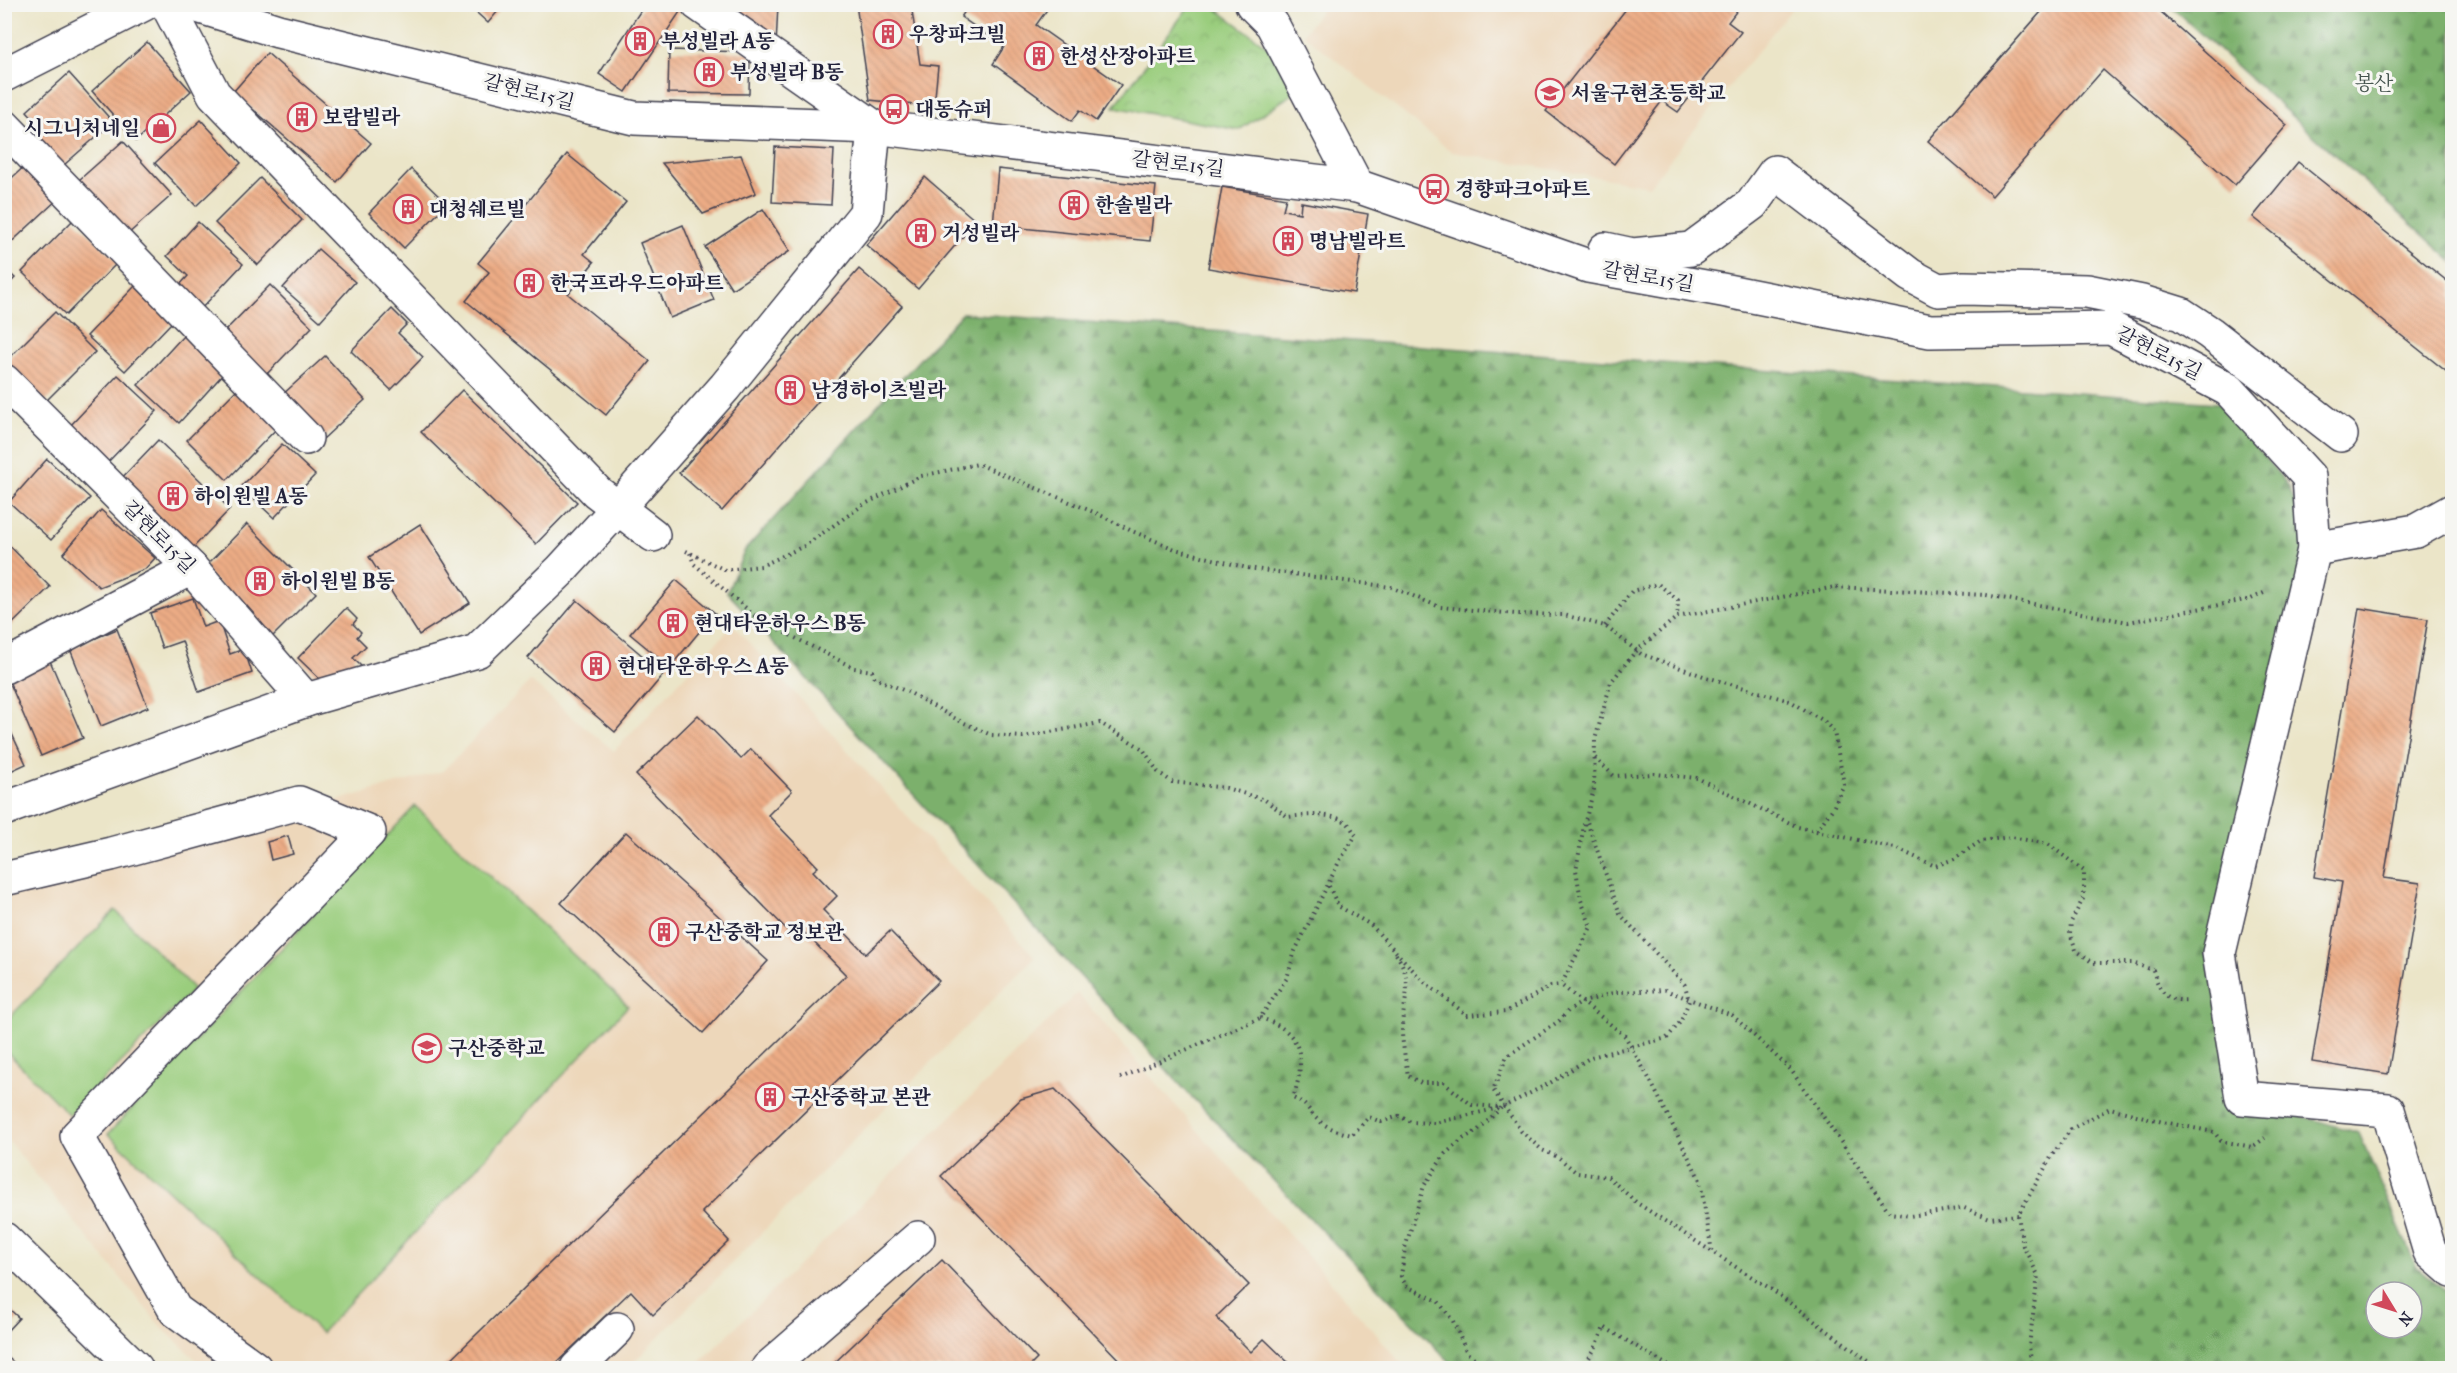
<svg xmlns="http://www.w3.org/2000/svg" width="2457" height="1373" viewBox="0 0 2457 1373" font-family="'IM FELL French Canon','Noto Serif KR',serif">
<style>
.built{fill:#edd7ba}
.grass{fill:#9acd7d;stroke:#5e785c;stroke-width:1.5}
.forest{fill:url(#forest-firs);stroke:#4e6954;stroke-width:1.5;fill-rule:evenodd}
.park{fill:url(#park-crowns);stroke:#5e785c;stroke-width:1.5}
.building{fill:url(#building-back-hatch)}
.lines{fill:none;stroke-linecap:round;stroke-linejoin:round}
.minor-casing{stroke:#403f50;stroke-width:36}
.path{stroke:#403f50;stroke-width:4;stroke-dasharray:1.5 4.5;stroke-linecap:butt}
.minor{stroke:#fff;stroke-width:33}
.labels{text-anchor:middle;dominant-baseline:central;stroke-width:6;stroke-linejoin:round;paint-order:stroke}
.poi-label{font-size:20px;font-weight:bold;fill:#22223b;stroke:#f6f6f2;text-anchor:start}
.park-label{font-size:20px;fill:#46554f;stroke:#f6f6f2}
.street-label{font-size:20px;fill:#22223b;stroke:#f6f6f2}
</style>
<defs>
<pattern id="forest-firs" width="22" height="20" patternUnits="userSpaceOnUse" patternTransform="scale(1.5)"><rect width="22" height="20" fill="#7bb06c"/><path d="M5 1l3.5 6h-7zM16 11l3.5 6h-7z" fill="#648f5a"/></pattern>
<pattern id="park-crowns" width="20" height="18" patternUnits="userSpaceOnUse" patternTransform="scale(1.5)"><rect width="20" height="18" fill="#9acd7d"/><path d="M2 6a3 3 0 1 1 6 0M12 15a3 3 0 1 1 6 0" fill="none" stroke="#84b06d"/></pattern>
<pattern id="building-back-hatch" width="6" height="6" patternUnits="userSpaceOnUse" patternTransform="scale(1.5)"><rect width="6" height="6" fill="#ecac85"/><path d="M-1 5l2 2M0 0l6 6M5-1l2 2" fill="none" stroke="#ca9474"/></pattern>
</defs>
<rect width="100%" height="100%" fill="#f6f6f2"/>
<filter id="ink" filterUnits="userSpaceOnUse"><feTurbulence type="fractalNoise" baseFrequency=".0167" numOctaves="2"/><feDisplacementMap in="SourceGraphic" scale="12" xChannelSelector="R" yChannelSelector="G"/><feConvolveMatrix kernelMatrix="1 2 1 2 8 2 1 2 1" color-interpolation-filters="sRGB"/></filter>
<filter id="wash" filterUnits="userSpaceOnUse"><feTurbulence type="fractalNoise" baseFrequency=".008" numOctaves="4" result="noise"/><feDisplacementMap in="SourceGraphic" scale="24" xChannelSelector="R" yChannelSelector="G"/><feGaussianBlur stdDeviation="1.35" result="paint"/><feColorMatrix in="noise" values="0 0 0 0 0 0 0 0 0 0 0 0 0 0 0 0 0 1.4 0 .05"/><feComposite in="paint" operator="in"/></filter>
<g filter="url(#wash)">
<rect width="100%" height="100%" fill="#ebe5c8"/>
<g class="built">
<polygon points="1325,5 1795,5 1649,186 1452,152 1303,34"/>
<polygon points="733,625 1035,957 628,1368 205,1368 161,1327 5,1137 5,893 443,771 530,681 614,751"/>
<polygon points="1077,993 1406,1368 694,1368"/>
</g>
<g class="grass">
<polygon points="415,806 628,1006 321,1333 108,1134"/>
<polygon points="115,910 194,989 69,1115 5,1050 5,1022"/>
</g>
<g class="forest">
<polygon points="2169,5 2452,5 2452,261"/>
<path d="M962 313 2218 403 2288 485 2314 549 2219 953 2242 1098 2359 1133 2416 1266 2452 1297V1368H1456L1186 1091 727 592 745 550ZM2376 1292H2412V1328H2376Z"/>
</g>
<polygon class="park" points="1190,5 1211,5 1313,80 1239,130 1114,107"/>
<g id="blocks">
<g class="building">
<polygon points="452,4 504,4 488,23 468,5 461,12"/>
<polygon points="645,4 676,4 682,9 626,92 599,74"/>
<polygon points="738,4 778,4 776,47 737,19"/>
<polygon points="856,4 911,4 920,64 938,66 934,107 870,100"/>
<polygon points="970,4 1051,4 1036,25 1121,85 1096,121 1080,110 1072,121 993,64 1004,47 961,17"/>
<polygon points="1630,4 1742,4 1728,22 1741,32 1678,112 1662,101 1614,164 1546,111"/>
<polygon points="2048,4 2152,4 2287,125 2235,185 2103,70 1992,196 1928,141"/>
<polygon points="147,42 191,91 136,141 92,91"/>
<polygon points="669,50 750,52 749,94 668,93"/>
<polygon points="267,53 371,143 337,182 233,92"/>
<polygon points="69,73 113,122 56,172 30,143 44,130 27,111"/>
<polygon points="201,120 241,163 196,206 155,163"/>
<polygon points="123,141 172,195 127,235 79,180"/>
<polygon points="775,147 834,150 831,205 772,202"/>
<polygon points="567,154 626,202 584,254 594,262 568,294 650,361 606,415 466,301 489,272 478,263"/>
<polygon points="741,155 756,193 703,214 662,163"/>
<polygon points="2298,162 2452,285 2452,376 2253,217"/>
<polygon points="27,164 59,198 4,249 4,185"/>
<polygon points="411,169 447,204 404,248 369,213"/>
<polygon points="998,169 1156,186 1150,241 993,225"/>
<polygon points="925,177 976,221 918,289 866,245"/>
<polygon points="260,178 302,220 258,265 215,223"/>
<polygon points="1222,187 1286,198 1283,210 1300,213 1301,202 1368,214 1354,293 1208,268"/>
<polygon points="763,209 790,251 732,289 705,247"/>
<polygon points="74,219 118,262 66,315 22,272"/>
<polygon points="198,222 243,264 199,311 176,289 188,276 167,256"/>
<polygon points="683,225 714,300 670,318 640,243"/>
<polygon points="318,249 355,282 320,321 283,288"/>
<polygon points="4,268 15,278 4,289"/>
<polygon points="859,269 902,306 722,511 679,473"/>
<polygon points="270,285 312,327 265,376 222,334"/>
<polygon points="135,286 172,322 125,371 87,336"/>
<polygon points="392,309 407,324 398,333 423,357 391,390 351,351"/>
<polygon points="55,312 95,352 45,402 5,362"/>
<polygon points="184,335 225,372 179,423 138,385"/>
<polygon points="325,356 365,400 322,440 281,396"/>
<polygon points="118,375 157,411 108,462 70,426"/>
<polygon points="242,384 282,423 227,480 187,440"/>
<polygon points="462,390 577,502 536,544 421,432"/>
<polygon points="158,440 230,509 189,552 116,484"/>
<polygon points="282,444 315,475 274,518 241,487"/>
<polygon points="47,459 90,498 51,540 9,502"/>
<polygon points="101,510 155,558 145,569 99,587 63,554"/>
<polygon points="247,524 316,593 272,637 203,569"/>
<polygon points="420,524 470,603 419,635 369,557"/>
<polygon points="4,540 50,587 4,632"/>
<polygon points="676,580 715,613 670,667 630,634"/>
<polygon points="193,598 203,627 219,621 230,654 244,649 252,673 199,692 182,641 162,648 150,613"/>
<polygon points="577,600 664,674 615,732 528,658"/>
<polygon points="346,608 357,619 353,624 361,632 357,637 366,646 353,658 364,669 328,687 298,658"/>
<polygon points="2359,608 2428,619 2384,878 2420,883 2388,1074 2312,1062 2342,882 2314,877"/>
<polygon points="117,629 148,707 101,726 70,649"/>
<polygon points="48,656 83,738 41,756 6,674"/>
<polygon points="698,715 741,759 751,749 792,791 768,815 818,867 813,871 837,896 823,910 866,954 890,931 939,981 702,1212 729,1241 653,1315 631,1291 551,1368 442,1368 846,975 805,933 797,940 636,775"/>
<polygon points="4,717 26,764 4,774"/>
<polygon points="626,832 768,961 703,1033 561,903"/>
<polygon points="288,836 293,854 271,860 267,842"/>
<polygon points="1055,1089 1249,1285 1216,1317 1251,1352 1264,1339 1294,1368 1127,1368 941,1176 1021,1099"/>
<polygon points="942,1260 1037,1359 1028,1368 829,1368"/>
<polygon points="4,1304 19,1318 4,1334"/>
<polygon points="4,1354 13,1362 7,1368 4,1368"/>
</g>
</g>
</g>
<g filter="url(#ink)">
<use href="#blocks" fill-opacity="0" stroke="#403f50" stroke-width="1.5"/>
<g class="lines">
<g class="minor-casing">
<g id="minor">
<polyline points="167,4 214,94 597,492 653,535"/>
<polyline points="191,4 278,31 634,118 874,127 1357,186 1588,266 1722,290 1930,331 2111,328 2229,390 2309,477 2314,549 2219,953 2242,1098 2388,1110 2430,1252 2452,1271"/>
<polyline points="1252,4 1272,24 1357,186"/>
<polyline points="4,75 144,4"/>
<polyline points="4,126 306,438"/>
<polyline points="1605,249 1633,255 1691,249 1752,204 1775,172 1910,275 1938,290 1964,288 2087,291 2142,302 2181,314 2210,333 2341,435"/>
<polyline points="4,381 191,568 306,700"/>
<polyline points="2314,549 2416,531 2452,511"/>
<polyline points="4,667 191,568"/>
<polyline points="4,809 306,700 477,651 561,570 618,508 725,387 866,213 874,127 698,4"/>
<polyline points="4,879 111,854 299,803 369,832 77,1136 175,1310 255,1368"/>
<polyline points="4,1239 136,1368"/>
<polyline points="577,1368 617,1329"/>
<polyline points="768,1368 918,1238"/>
</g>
</g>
<g class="path">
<polyline points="686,551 725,570 761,566 804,546 863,505 921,476 978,464 1096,513 1132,531 1175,549 1247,568 1391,587 1440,607 1516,614 1564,615 1605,626 1641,654 1706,677 1790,701 1824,721 1834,732 1844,784 1833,808 1817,830"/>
<path d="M690 553 694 564 760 620 854 668 872 671 875 678 910 693 958 720 991 735 1023 737 1100 723 1143 749 1158 772 1172 782 1226 788 1265 800 1288 817C1305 815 1332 812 1347 823 1351 826 1353 832 1356 835L1339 862 1295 951 1287 978 1260 1018 1116 1080"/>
<polyline points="1605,626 1632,591 1658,584 1678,600 1677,617"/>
<path d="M1595 758 1614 776 1655 774 1697 778 1798 827 1895 848 1935 866 1954 859 1981 841 2011 837 2048 844 2084 871V897L2071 922 2070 933 2076 950 2093 963H2132L2153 970C2160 993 2166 1002 2190 1000"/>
<polyline points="1329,886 1338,906 1371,925 1423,981 1467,1015 1506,1012 1551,986 1561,985"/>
<path d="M1396 954C1417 985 1401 1001 1402 1034 1403 1048 1406 1062 1408 1076L1421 1083H1444L1472 1105 1499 1107"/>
<path d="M1260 1018C1304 1031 1306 1060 1293 1098 1306 1104 1306 1106 1314 1116 1324 1127 1339 1132 1352 1135L1369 1117 1381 1122 1399 1116 1411 1122 1435 1123 1503 1107 1550 1083 1591 1057 1667 1038 1681 1021 1689 1001 1685 985 1620 914 1586 819"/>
<polyline points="1711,1251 1637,1203 1608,1177 1577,1173 1558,1157 1542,1150 1521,1131 1493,1090 1507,1056 1559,1021 1568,1011 1581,1003 1616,992 1665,990 1732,1015 1791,1070 1890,1213 1910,1216 1964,1208 1990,1218 2018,1215"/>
<polyline points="1489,1368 1467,1353 1453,1321 1438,1301 1406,1286 1401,1276 1405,1248 1424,1186 1445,1154 1464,1138 1477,1131 1502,1107"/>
<polyline points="1583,1368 1597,1345 1604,1327 1672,1368"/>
<polyline points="1878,1368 1768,1287 1712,1252 1700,1180 1651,1082 1625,1036 1561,985 1591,927 1581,900 1576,870 1584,825 1594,789 1595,740 1611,682 1635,652 1677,617 1835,587 1986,595 2128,622 2251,599 2266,592"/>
<polyline points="2032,1368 2029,1346 2038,1275 2023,1246 2018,1215 2053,1154 2071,1129 2110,1108 2163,1122 2214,1132 2221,1141 2252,1147 2265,1138"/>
</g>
<use href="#minor" class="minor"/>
</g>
</g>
<defs>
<g id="building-ring" transform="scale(1.5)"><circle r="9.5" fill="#f6f6f2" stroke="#d1495b" stroke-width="1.5"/><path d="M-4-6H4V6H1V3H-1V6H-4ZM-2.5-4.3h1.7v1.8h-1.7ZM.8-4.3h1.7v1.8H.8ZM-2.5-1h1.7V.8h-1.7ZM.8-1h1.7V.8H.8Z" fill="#d1495b"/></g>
<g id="school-ring" transform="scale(1.5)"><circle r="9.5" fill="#f6f6f2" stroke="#d1495b" stroke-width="1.5"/><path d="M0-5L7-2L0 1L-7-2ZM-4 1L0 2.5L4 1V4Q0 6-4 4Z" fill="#d1495b"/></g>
<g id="bus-ring" transform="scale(1.5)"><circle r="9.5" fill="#f6f6f2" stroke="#d1495b" stroke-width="1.5"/><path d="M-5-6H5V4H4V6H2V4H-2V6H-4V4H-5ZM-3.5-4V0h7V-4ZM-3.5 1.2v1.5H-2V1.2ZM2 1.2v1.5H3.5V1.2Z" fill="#d1495b"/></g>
<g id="shop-ring" transform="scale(1.5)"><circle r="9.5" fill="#f6f6f2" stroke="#d1495b" stroke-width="1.5"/><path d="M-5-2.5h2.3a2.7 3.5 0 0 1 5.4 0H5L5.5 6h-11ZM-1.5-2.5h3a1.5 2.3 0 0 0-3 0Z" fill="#d1495b"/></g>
</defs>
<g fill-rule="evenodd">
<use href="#building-ring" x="888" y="34"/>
<use href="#building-ring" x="640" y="41"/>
<use href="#building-ring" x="1039" y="56"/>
<use href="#building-ring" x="709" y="72"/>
<use href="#school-ring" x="1550" y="93"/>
<use href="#bus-ring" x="894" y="109"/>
<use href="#building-ring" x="302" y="117"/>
<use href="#shop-ring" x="161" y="128"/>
<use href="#bus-ring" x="1434" y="189"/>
<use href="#building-ring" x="1074" y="205"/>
<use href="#building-ring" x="408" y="209"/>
<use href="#building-ring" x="921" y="233"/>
<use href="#building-ring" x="1288" y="241"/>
<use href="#building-ring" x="529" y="283"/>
<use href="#building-ring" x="790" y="390"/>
<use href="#building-ring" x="173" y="496"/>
<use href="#building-ring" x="260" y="581"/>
<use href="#building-ring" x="673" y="623"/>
<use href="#building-ring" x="596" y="666"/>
<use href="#building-ring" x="664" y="932"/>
<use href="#school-ring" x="427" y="1048"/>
<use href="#building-ring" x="770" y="1097"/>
</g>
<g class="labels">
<g class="poi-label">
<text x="909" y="34">우창파크빌</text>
<text x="661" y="41">부성빌라 A동</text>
<text x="1060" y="56">한성산장아파트</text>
<text x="730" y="72">부성빌라 B동</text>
<text x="1571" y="93">서울구현초등학교</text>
<text x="915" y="109">대동슈퍼</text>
<text x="323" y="117">보람빌라</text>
<text x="140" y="128" text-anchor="end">시그니처네일</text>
<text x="1455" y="189">경향파크아파트</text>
<text x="1095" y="205">한솔빌라</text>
<text x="429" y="209">대청쉐르빌</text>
<text x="942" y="233">거성빌라</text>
<text x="1309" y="241">명남빌라트</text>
<text x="550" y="283">한국프라우드아파트</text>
<text x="811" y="390">남경하이츠빌라</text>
<text x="194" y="496">하이원빌 A동</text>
<text x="281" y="581">하이원빌 B동</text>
<text x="694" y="623">현대타운하우스 B동</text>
<text x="617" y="666">현대타운하우스 A동</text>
<text x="685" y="932">구산중학교 정보관</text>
<text x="448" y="1048">구산중학교</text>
<text x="791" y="1097">구산중학교 본관</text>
</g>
<g class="park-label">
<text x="2374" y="83">봉산</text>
</g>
<g class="street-label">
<text transform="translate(529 92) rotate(14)">갈현로15길</text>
<text transform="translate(1178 164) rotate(7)">갈현로15길</text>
<text transform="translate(1648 277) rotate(10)">갈현로15길</text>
<text transform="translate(2159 353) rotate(27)">갈현로15길</text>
<text transform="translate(159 537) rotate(45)">갈현로15길</text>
</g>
</g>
<rect width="2457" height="1373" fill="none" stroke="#f6f6f2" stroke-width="24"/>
<g transform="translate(2394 1310) rotate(128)"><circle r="28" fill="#f6f6f2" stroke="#a1a1a9" stroke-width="1.5"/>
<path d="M0-4.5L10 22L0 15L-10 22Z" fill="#d1495b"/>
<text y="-9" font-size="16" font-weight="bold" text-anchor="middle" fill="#22223b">N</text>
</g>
</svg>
